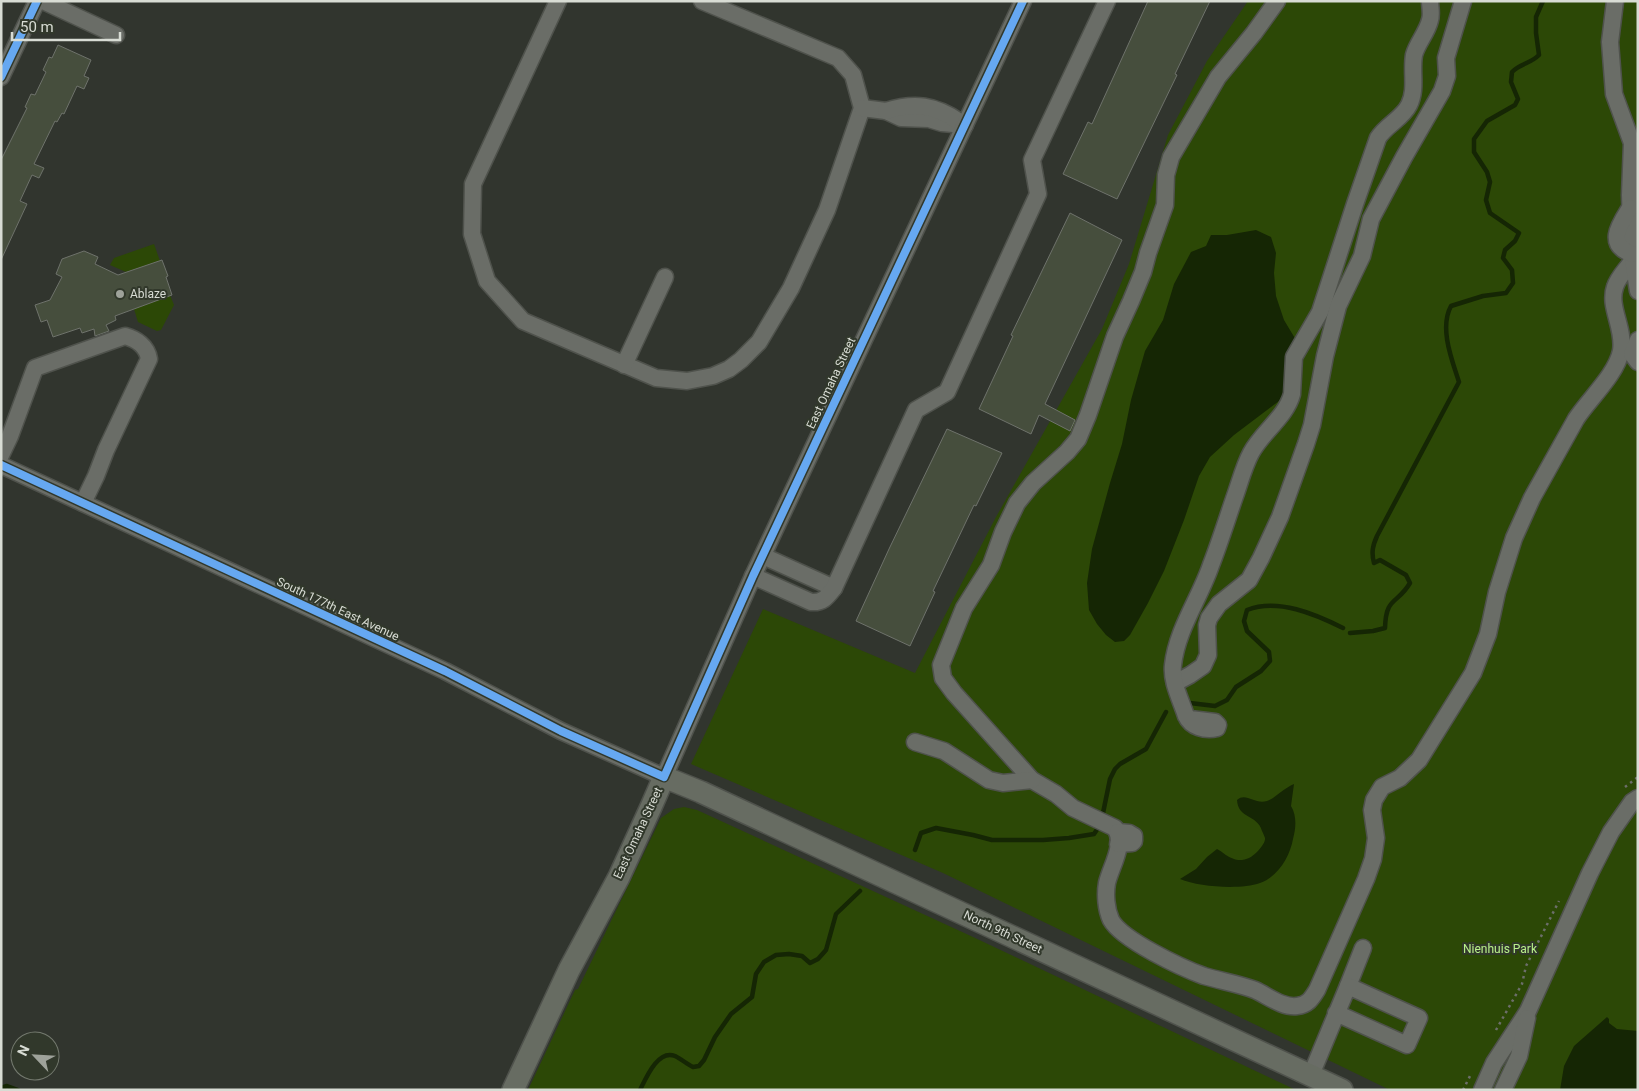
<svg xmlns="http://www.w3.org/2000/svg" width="1639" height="1091" viewBox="0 0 1639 1091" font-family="Roboto,sans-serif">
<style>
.green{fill:#2c4806}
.water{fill:#152604}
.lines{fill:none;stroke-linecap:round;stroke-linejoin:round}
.stream{stroke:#152604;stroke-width:4.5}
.building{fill:#464e3d;stroke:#6e726b}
.minor-casing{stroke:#4f524c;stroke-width:19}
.major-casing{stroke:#4f524c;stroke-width:24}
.path{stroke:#6c6e6a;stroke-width:2.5;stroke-dasharray:2.5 4;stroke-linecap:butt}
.minor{stroke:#6a6d67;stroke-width:16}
.major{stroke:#676c62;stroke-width:21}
.cycleway-casing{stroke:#31382b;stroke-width:11}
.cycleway{stroke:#66a8f1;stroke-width:8}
.poi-dot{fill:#9ea29a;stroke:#31382b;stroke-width:2}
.labels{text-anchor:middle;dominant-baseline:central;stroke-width:4;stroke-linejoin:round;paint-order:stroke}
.poi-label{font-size:12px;fill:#d8dcd4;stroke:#31382b;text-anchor:start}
.street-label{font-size:12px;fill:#d8dcd4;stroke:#31382b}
.park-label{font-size:12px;fill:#b9f08b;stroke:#31382b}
</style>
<rect width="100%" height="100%" fill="#31352e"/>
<g class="green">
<polygon points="1248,1 1638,1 1638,1090 1390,1090 943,873 691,764 763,609 915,673 996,517 1102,329 1129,264 1168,135 1207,61"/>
<polygon points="154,244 160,261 126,272 110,265 114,258"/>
<polygon points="170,295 174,305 161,330 157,331 138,322 134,309"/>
<polygon points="684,807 697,810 973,937 1296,1090 528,1090 575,990 578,989 661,818 674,809"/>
</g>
<g class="water">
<polygon points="1256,230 1271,237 1276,253 1274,273 1276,296 1284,320 1296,340 1287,386 1279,401 1234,435 1210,457 1199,476 1184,520 1164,571 1148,603 1130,635 1124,641 1115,642 1106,635 1097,624 1089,610 1087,583 1092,549 1110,483 1122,444 1131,400 1145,351 1163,320 1174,284 1191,252 1206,246 1211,235 1227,235"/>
<path d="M1294 784 1291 806C1297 816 1296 828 1293 839 1290 856 1278 877 1260 883 1240 890 1199 887 1180 879L1196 869 1207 857 1217 849C1223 852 1227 857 1234 859 1238 861 1245 860 1249 858 1254 856 1266 844 1265 838 1264 835 1263 833 1262 831 1257 814 1238 819 1237 800 1246 792 1255 805 1267 801 1274 799 1284 788 1294 784Z"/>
<polygon points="1607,1017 1609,1019 1609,1023 1617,1029 1638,1031 1638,1090 1560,1090 1564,1066 1574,1046"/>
</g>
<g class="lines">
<g class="stream">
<path d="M1350 633 1373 631 1385 628C1386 596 1397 605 1410 583L1406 575 1380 560 1374 563C1371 552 1373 545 1377 536L1459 382C1452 360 1439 328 1451 306L1483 296 1506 293 1513 283 1512 270 1503 258 1505 250 1515 241 1519 233 1490 213 1486 200 1490 182 1487 172 1474 152V139L1487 121 1515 105 1518 99 1511 82 1512 72C1521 63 1530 64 1539 55L1536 33V17L1543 1"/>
<path d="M1190 703 1215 706 1227 700 1236 687 1261 671 1270 661 1269 652 1247 631 1244 621 1247 610C1278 598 1315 614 1343 628"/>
<polyline points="1103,813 1110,779 1115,769 1120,764 1146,749 1166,712"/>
<polyline points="915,850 921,833 936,828 973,835 992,840 1043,840 1069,838 1094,834 1098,828"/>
<polyline points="1,1088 7,1086 18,1090"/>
<path d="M640 1090C646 1078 658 1049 675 1056 681 1059 687 1064 693 1067L699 1066 704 1060 715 1037 731 1014 752 997 756 974 764 962 776 955 789 954 802 956 810 963 818 959 826 950 836 914 860 891"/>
</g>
</g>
<g class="building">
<polygon points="1148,1 1210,1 1175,74 1177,75 1117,199 1063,174 1088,122 1092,124"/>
<polygon points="58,45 91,60 84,76 89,78 84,89 77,86 64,114 62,113 57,122 55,121 34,164 44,168 39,178 32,175 20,201 27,204 1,260 1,160 27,108 25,107 31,94 35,95 46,72 43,70 49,57 52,58"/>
<polygon points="1070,213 1122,240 1045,404 1075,420 1070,431 1039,415 1031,434 979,409 1013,336 1011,335"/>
<polygon points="84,251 98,257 95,264 118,275 162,260 168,276 166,277 172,295 115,316 116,320 106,325 109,331 95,336 94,329 82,333 80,328 53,337 47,320 41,322 35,305 50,300 62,277 56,274 62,259"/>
<polygon points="947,429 1002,453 976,506 974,505 933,591 935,592 910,646 856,621 889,549"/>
</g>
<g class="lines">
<g class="minor-casing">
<g id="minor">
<polyline points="43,1 116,35"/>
<polyline points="558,1 473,184 472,234 487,281 523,321 656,378 687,381 713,376 729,369 741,360 759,342 791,288 827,210 862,108 853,75 838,58 702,1"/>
<path d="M1277 1 1254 33 1218 77 1171 157 1166 175 1165 205 1148 253 1143 272 1131 301 1115 336 1088 415 1078 439 1067 452 1033 483 1017 503 1003 532 991 565 964 608 941 665 943 678 954 693 1032 780 1056 794 1073 808 1115 828C1126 844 1111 866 1107 883 1105 894 1106 909 1111 920 1122 940 1182 968 1204 976 1221 981 1239 984 1255 990 1268 996 1283 1008 1297 1006 1308 1005 1312 998 1317 990L1366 879 1373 859 1376 838 1372 810 1374 800 1382 787 1400 778 1419 760 1473 673 1488 634 1497 592 1514 538 1532 498 1576 419C1589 399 1616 375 1621 351 1625 328 1608 307 1615 287 1618 277 1627 269 1632 261"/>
<polyline points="1615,1 1610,42 1614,94 1632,143 1630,195 1632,254 1638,291"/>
<polyline points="1,77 37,1"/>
<polyline points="862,108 886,111 901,118 929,119 942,123 965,125"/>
<path d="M886 111C915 102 935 105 960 122"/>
<path d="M1630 208C1620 224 1605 244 1632 254"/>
<polyline points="1638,340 1632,354 1638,362"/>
<polyline points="624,365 665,277"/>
<path d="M1 455 10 436 35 368 125 336C136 339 147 346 149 359L106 450 96 476 83 503"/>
<polyline points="1,465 445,671 561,731 664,777 753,576 1023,1"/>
<polyline points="763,556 834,588"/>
<path d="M753 576 811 602C823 603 827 597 834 588L916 410 947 392 1038 194 1032 160 1107 1"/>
<polyline points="1175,683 1190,675 1203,666 1208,655 1207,625 1209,618 1219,604 1249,580 1261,558 1280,517 1306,444 1312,425 1325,356 1338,306 1362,256 1371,219 1404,157 1442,91 1447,76 1446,58 1463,1"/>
<path d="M1186 716 1190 719 1215 722 1218 725 1217 728C1205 731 1191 727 1186 716 1181 700 1171 682 1173 665 1177 629 1200 598 1211 565 1220 542 1227 519 1235 496 1240 482 1244 466 1251 453 1262 432 1286 417 1292 394L1294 357 1320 312 1355 204 1378 138C1386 125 1402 119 1409 105 1417 89 1411 72 1414 55 1417 43 1427 33 1430 20 1432 14 1430 7 1430 1"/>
<polyline points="915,742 944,751 989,780 1003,783 1032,780"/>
<polyline points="1118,832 1129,833 1134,836 1134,841 1132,843 1118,844"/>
<polyline points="1348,986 1363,948"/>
<polyline points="1311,1075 1348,986 1419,1018 1407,1045 1336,1013"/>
<polyline points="1482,1090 1494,1063 1528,1011 1590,873 1611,832 1632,802 1638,798"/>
<polyline points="1503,1090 1519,1056 1527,1018"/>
</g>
</g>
<g class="major-casing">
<polyline id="major" points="513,1090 569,970 619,877 651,807 664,777 701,792 1342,1090"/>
</g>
<g class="path">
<polyline points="1625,787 1638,777"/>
<polyline points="1496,1030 1522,984 1526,966 1559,901"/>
<polyline points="1463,1090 1471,1074"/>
</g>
<use href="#minor" class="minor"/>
<use href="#major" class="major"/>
<g class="cycleway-casing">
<g id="cycleway">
<polyline points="1,77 37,1"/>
<polyline points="1,465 445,671 561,731 664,777 753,576 1023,1"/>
</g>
</g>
<use href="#cycleway" class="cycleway"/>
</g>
<circle class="poi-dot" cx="120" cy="294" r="5"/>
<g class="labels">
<g class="poi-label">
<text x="130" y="294">Ablaze</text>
</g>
<g class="street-label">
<text transform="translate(831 383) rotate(-65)">East Omaha Street</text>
<text transform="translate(338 609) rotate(25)">South 177th East Avenue</text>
<text transform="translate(638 833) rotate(-65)">East Omaha Street</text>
<text transform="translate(1003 932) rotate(25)">North 9th Street</text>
</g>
<g class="park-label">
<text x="1500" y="949">Nienhuis Park</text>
</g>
</g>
<rect width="1639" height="1091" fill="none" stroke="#d8dcd4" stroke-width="5"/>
<g transform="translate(35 1056) rotate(295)"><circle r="24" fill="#31382b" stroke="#747a6f"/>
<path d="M0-4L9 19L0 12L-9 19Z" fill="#9ea29a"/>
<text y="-8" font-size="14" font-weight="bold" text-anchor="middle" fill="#d8dcd4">N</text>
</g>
<path d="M12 32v8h108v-8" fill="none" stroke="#d8dcd4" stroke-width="2.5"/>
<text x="20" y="32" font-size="15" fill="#d8dcd4" stroke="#31382b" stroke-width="4" paint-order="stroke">50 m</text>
</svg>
